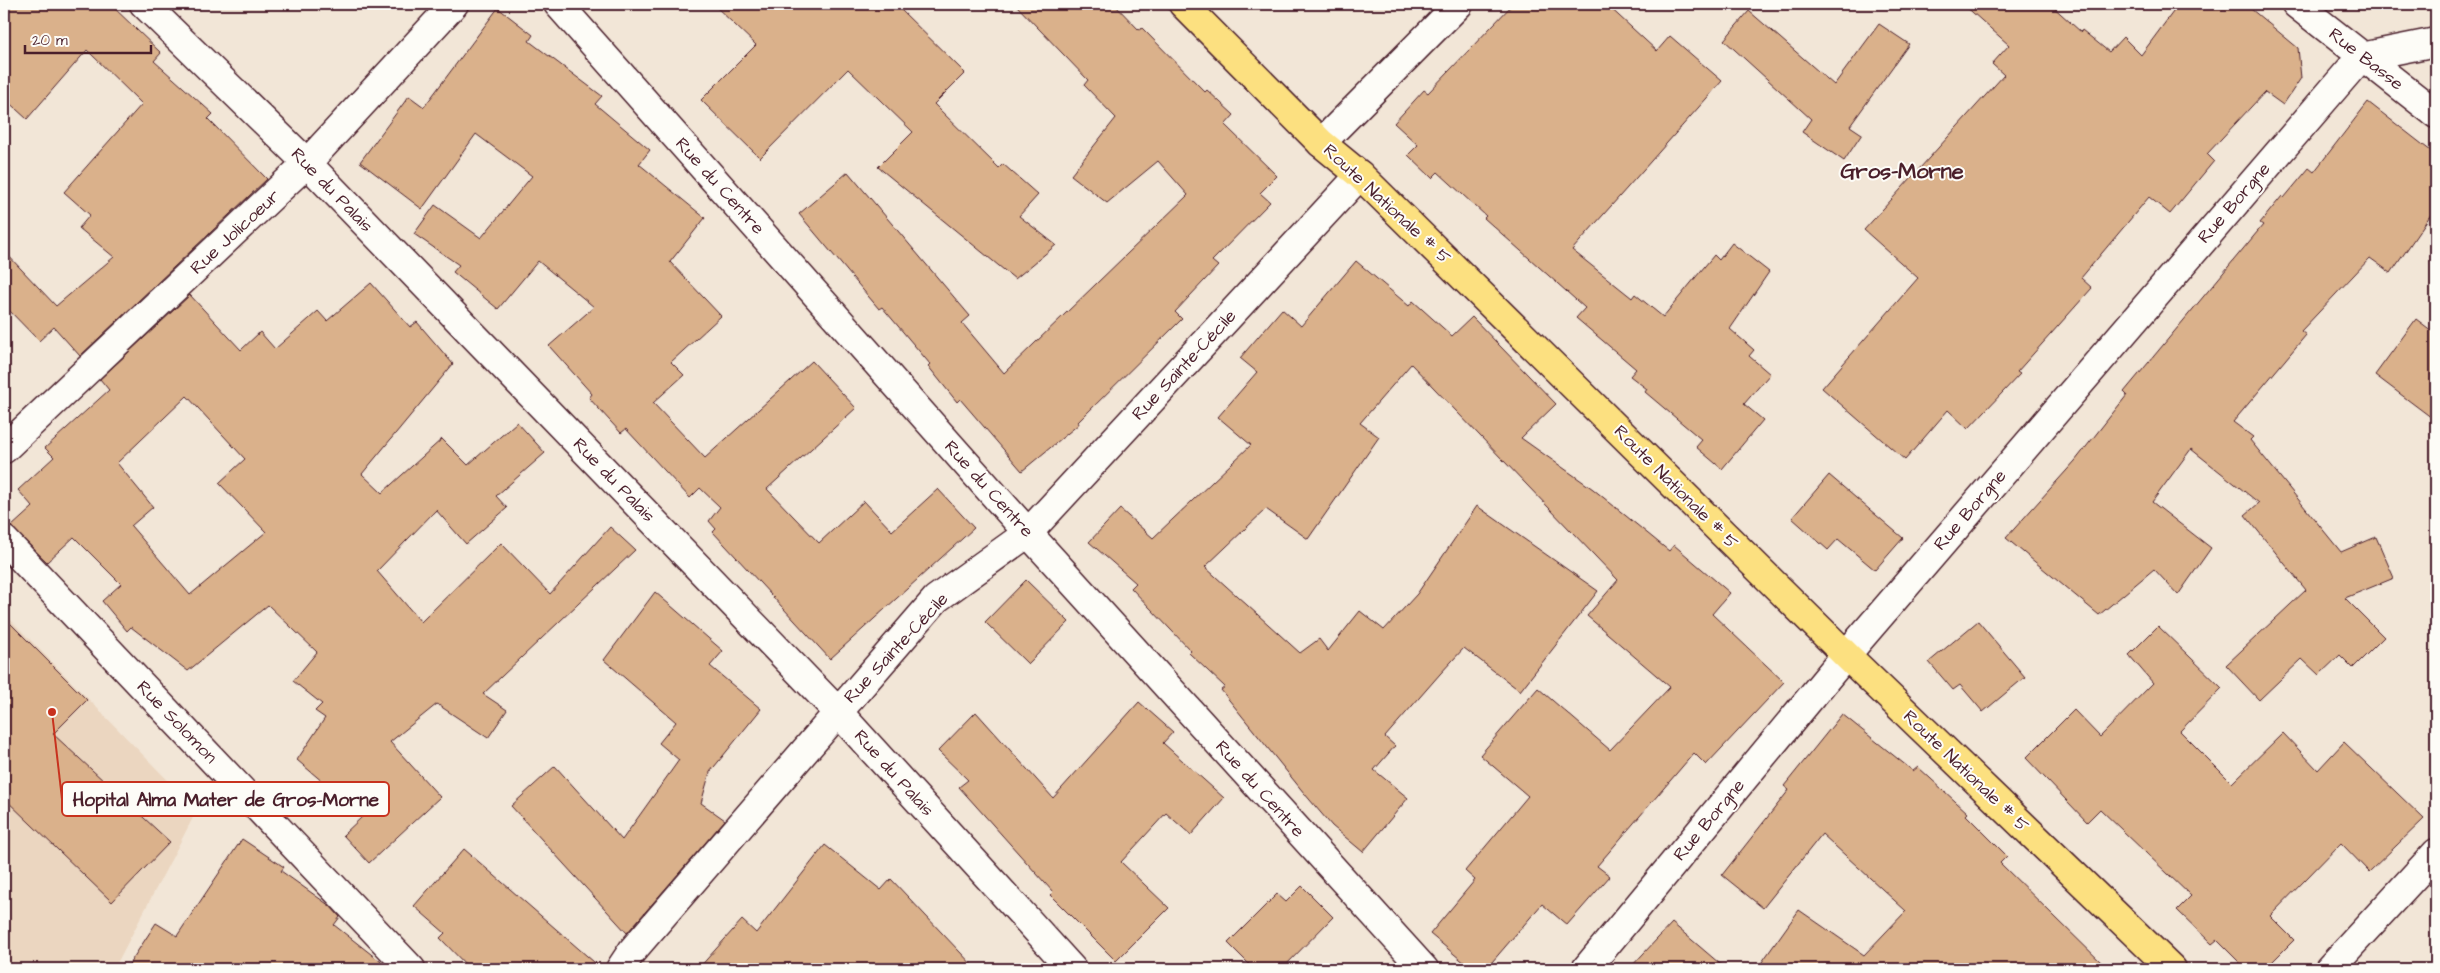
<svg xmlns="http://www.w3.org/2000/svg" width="2440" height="973" viewBox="0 0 2440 973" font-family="'Architects Daughter',sans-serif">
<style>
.built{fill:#ebd6c0}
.building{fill:#dab18b;stroke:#4a1f2b;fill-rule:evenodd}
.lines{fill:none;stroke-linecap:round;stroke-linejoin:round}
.street-casing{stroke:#4a1f2b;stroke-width:31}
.primary-casing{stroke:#4a1f2b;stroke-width:31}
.street{stroke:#fdfcf7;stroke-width:28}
.primary{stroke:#fce080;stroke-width:28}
.labels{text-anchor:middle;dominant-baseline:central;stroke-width:4;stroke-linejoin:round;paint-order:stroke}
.street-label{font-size:18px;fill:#4a1f2b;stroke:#fdfcf7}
.district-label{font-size:22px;font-weight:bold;fill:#4a1f2b;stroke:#fdfcf7}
.leader{fill:none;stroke:#c8321e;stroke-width:2}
.callout-dot{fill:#c8321e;stroke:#fdfcf7;stroke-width:2}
.callout{fill:#fdfcf7;stroke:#c8321e;stroke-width:2}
.callout-label{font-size:19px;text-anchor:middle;font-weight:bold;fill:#4a1f2b}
</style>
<rect width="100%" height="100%" fill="#f2e6d7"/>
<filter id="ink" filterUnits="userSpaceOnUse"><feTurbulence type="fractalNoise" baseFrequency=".02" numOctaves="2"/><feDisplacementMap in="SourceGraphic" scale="10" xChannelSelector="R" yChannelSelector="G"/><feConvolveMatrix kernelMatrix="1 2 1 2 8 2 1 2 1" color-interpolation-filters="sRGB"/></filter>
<g filter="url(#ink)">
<polygon class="built" points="4,613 197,810 114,969 4,969"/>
<g class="building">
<polygon points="4,4 110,4 161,53 154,61 213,114 208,119 267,179 80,356 54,327 39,341 4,305 4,251 56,306 114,257 79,228 90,215 64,192 142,104 87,50 27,119 4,98"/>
<polygon points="713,4 895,4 965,73 934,104 999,168 1003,164 1038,195 1019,216 1056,245 1015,279 878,167 913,132 848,69 760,158 701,100 756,45"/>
<polygon points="1015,4 1114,4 1139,30 1142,28 1205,92 1207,90 1234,115 1225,125 1277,176 1260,193 1270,202 1212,261 1218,266 1175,312 1182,319 1078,422 1079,424 1022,471 960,399 957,402 928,366 930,364 882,307 879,309 799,214 848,172 970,316 962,323 1004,373 1188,195 1158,161 1107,203 1071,175 1116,118 1084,85 1088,80"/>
<polygon points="1513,4 1606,4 1657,51 1670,36 1722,81 1572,250 1632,298 1635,294 1663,317 1714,255 1719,260 1732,243 1769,272 1730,329 1754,350 1749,356 1770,374 1744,404 1763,420 1722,469 1696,447 1702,440 1645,392 1647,389 1630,376 1636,369 1576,318 1585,308 1484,218 1486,216 1438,172 1432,178 1408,155 1418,145 1394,123 1424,90 1428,93"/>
<polygon points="1963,4 2050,4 2081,32 2082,30 2109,52 2123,37 2141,55 2179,4 2245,4 2298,48 2301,78 2283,105 2265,92 2207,154 2214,161 2170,214 2149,197 2081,278 2092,288 2017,372 2020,374 1968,429 1948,410 1905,460 1822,388 1918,278 1864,230 2004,75 1992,64 2009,45"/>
<polygon points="498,8 533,35 529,41 602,96 595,104 650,150 639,164 705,218 670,262 721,316 671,362 684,375 653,403 705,458 812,361 856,408 767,489 819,543 864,501 892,531 938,489 974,528 830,659 713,532 716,529 709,521 720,507 700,488 690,498 626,429 621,433 589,398 592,394 549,346 594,307 538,261 498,309 453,272 459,265 414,234 435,205 481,238 532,176 476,134 422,209 360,162 409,96 424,107"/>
<polygon points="1749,11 1834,85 1879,24 1909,44 1850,126 1862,134 1844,161 1802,132 1811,119 1724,40"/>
<polygon points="2368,102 2436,155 2436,207 2391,273 2370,258 2301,331 2306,335 2233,422 2253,437 2250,440 2341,552 2376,537 2394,578 2345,598 2384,637 2353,668 2340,655 2319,675 2302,659 2259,700 2226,665 2306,590 2245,515 2259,503 2191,449 2152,502 2211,548 2178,595 2154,569 2099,615 2006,538 2075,461 2127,395 2124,392 2263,225 2260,223 2282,196 2284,198 2309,168 2314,172"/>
<polygon points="1356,261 1409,306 1413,301 1452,336 1472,317 1556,404 1521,438 1593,489 1669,551 1674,545 1730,593 1712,614 1784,682 1706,765 1694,753 1597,866 1610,876 1567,925 1542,904 1486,969 1472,969 1430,934 1475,880 1465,871 1528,796 1480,755 1538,688 1610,750 1670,687 1587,616 1618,580 1411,364 1360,423 1379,437 1308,539 1266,509 1205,567 1300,653 1319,639 1328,651 1360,611 1384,630 1417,594 1477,506 1598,591 1520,691 1464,648 1440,674 1385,737 1395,746 1374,770 1408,798 1363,852 1332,826 1304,793 1221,690 1225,687 1189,653 1191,651 1131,588 1136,583 1089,542 1120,509 1153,538 1251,445 1218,417 1257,372 1240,358 1282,309 1301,326"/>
<path d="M371 283 410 327 417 322 453 364 362 474 382 493 442 439 468 465 517 422 545 453 496 496 507 508 466 544 436 510 377 571 421 622 501 543 550 594 610 527 635 550 483 694 507 710 488 738 437 704 390 742 440 797 369 863 343 835 363 816 297 760 325 718 315 711 322 704 293 681 317 652 268 605 188 671 131 627 127 631 102 601 121 584 74 537 47 562 11 527 33 507 18 490 54 457 45 448 109 390 100 379 190 295 241 350 260 332 275 349 318 311 327 321ZM187 396 245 459 219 483 266 532 190 595 131 526 153 507 117 463Z"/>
<polygon points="2416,319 2436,334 2436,421 2375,375"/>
<polygon points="1829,475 1903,538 1875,570 1838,539 1828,550 1792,518"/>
<polygon points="1026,580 1069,622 1028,664 985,622"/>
<polygon points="655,592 723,651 710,666 761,709 710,772 701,803 725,820 627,933 511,806 555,766 622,840 679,760 659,743 676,722 604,660"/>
<polygon points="4,617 87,700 53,734 170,842 112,902 4,798"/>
<polygon points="1978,621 2025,677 1983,712 1960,685 1953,690 1929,662"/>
<polygon points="2158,626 2222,688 2180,731 2232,783 2283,733 2318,770 2344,742 2424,819 2369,872 2341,843 2270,916 2294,940 2265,969 2246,969 2217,940 2212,944 2177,910 2191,896 2100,809 2087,822 2026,758 2074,710 2100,737 2153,683 2129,655"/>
<polygon points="1139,702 1173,732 1163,743 1224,798 1191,835 1166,813 1121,862 1169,908 1116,961 1050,895 1053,892 959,787 968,780 938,751 976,712 1053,798"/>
<polygon points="1842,714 1913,771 1918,767 1968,813 1966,815 2007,856 2000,863 2108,969 1757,969 1799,910 1864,955 1906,911 1822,834 1763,908 1722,875 1789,790 1784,786"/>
<polygon points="242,839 284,867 281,871 330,906 340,917 334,925 390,969 126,969 156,923 177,936"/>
<polygon points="825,845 881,890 891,879 976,969 698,969 742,920 756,933"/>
<polygon points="464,849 602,969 470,969 440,938 445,933 414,906"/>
<polygon points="1302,886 1333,917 1282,969 1254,969 1228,943 1277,894 1286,902"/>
<polygon points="1672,923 1726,969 1629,969"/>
</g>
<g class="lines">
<g class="street-casing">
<g id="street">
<polyline points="144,4 307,163 838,712 1072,969"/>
<polyline points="558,4 1028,533 1424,969"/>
<polyline points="2296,4 2436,114"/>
<polyline points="1321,143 1459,4"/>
<polyline points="4,449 307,163 454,4"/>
<polyline points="4,540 411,969"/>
<polyline points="620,969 632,951 936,599 1028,533 1360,175"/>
<polyline points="1586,969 1846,655 2361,57 2436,42"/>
<polyline points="2329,969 2436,853"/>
</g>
</g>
<g class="primary-casing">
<polyline id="primary" points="1183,4 1321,143 1360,175 1846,655 2172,969"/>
</g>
<use href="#street" class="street"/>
<use href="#primary" class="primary"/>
</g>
</g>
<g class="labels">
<g class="street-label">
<text transform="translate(2366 59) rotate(38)">Rue Basse</text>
<text transform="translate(720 186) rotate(48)">Rue du Centre</text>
<text transform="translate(332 190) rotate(46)">Rue du Palais</text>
<text transform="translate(2234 203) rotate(-49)">Rue Borgne</text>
<text transform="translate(1387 204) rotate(43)">Route Nationale # 5</text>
<text transform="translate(235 232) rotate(-43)">Rue Jolicoeur</text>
<text transform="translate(1184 365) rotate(-47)">Rue Sainte-Cécile</text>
<text transform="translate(614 480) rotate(46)">Rue du Palais</text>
<text transform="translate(1676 487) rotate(45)">Route Nationale # 5</text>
<text transform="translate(989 489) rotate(48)">Rue du Centre</text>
<text transform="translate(1970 510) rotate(-49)">Rue Borgne</text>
<text transform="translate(896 648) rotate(-47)">Rue Sainte-Cécile</text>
<text transform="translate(177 722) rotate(46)">Rue Solomon</text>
<text transform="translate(1966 771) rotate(44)">Route Nationale # 5</text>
<text transform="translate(894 773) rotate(48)">Rue du Palais</text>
<text transform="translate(1260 789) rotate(48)">Rue du Centre</text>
<text transform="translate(1709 820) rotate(-50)">Rue Borgne</text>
</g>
<g class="district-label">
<text x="1902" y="171">Gros-Morne</text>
</g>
</g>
<path class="leader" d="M52 712L62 799"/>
<circle class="callout-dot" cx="52" cy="712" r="5"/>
<rect class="callout" x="62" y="782" width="327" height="34" rx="5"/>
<g class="callout-label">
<text x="226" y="806">Hopital Alma Mater de Gros-Morne</text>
</g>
<rect width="2440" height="973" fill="none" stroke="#fdfcf7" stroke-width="20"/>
<rect x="10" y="10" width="2420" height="953" fill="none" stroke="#4a1f2b" stroke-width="2" filter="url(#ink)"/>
<path d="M25 45v8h126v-8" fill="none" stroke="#4a1f2b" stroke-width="2.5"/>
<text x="32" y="45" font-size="15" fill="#4a1f2b" stroke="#fdfcf7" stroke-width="4" paint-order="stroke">20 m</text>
</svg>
